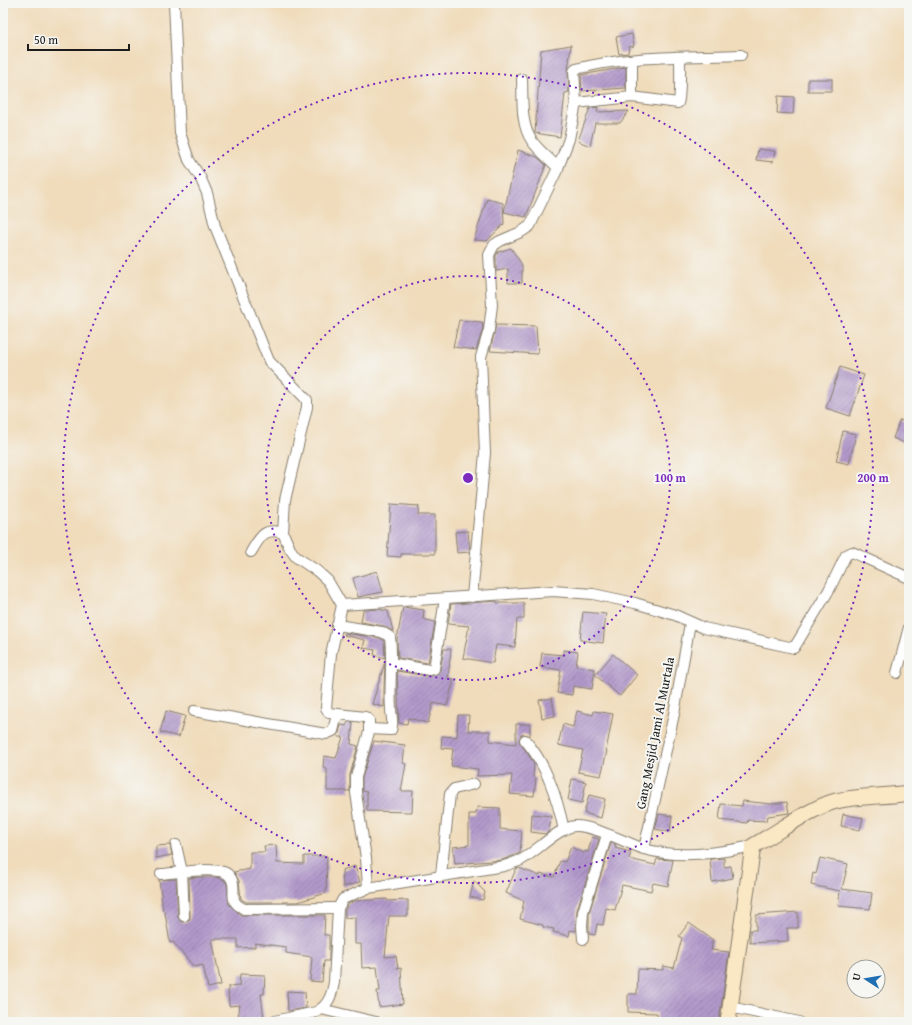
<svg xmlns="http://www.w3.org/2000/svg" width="912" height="1025" viewBox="0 0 912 1025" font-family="'Gentium Book Plus',serif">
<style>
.building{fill:url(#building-hatch)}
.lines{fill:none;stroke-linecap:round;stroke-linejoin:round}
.street-casing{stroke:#867c6c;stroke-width:12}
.secondary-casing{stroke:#867c6c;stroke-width:17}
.street{stroke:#fff;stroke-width:10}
.secondary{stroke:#fae7c3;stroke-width:15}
.ring{fill:none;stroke:#7b2cbf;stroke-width:2;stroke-dasharray:2 4}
.labels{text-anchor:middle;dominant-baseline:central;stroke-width:4;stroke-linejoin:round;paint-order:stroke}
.street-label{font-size:13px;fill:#1c1c1c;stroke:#f6f6f2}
.centre{fill:#7b2cbf;stroke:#f6f6f2;stroke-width:2}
.ring-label{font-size:12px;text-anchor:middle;font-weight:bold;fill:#7b2cbf;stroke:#f6f6f2;stroke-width:4;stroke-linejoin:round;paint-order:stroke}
</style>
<defs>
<pattern id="building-hatch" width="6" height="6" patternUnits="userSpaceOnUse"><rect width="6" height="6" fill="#b29acb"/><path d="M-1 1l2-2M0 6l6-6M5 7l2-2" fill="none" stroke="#907da4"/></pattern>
</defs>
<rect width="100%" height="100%" fill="#f6f6f2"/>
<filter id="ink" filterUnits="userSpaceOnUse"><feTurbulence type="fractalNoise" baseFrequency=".025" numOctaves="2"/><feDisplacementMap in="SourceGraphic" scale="8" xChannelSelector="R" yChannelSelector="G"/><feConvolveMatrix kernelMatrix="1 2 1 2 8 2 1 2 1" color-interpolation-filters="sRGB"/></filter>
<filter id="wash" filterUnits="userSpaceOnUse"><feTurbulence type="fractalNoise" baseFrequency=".012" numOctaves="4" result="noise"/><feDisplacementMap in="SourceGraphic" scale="16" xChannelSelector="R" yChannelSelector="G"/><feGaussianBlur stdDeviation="0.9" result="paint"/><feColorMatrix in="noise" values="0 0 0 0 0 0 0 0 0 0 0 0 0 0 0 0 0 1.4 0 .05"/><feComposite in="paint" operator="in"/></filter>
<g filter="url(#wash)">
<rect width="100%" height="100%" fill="#f0dcbb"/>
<g id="blocks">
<g class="building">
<polygon points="632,34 634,46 629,47 628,53 619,54 616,37"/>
<polygon points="571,45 568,71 569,92 565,93 560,137 535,133 541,50"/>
<polygon points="626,67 626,88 582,91 581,75"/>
<rect x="808" y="79" width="24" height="12"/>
<polygon points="778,96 794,97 793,114 777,113"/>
<polygon points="598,107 597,112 629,111 620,123 595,123 590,146 578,141 590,108"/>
<polygon points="758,149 775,151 773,162 756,160"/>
<polygon points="518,150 537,157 546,165 526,217 504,212"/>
<polygon points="487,199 503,203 504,224 487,241 474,240"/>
<polygon points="511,248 522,265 522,283 508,283 508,269 496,271 496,256 498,252"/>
<polygon points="459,320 482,322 483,329 476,350 453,347"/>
<polygon points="496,325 536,326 538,354 490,351"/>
<polygon points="840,367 864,375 850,416 826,408"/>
<polygon points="900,420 909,424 909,445 893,438"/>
<polygon points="843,431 856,434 849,464 836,461"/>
<polygon points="391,504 419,506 418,515 435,515 435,554 401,554 401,557 387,556"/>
<polygon points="468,531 470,552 457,553 455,532"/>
<polygon points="377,571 383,592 358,597 353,578"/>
<polygon points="497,601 497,603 524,603 524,619 517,619 515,647 496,645 493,663 463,658 469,626 448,624 451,604"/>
<polygon points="403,607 424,610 423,619 435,622 428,663 398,658 397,639"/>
<polygon points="378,609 388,611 393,631 383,626 361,622 363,610"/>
<polygon points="583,612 606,614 603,643 580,640"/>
<polygon points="345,633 380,638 384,641 385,658 374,655 375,650 363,648 365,640 344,635"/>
<polygon points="444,649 451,649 448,678 454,679 447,706 433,703 428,723 408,718 407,724 399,723 397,671 428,676 436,675 440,670"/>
<polygon points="564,650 578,652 576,666 595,669 592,689 573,686 572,695 557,693 561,670 540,667 542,653 563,655"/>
<polygon points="613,654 637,675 620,696 595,675"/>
<polygon points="385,662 384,691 384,707 372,704"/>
<polygon points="552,698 555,716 542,718 539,700"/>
<polygon points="166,711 185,716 179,737 160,732"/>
<polygon points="577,711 593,715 594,711 613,714 606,751 607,751 601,776 578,772 583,750 558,745 563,724 573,727"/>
<polygon points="458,715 469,715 468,731 490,731 490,741 516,744 516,724 530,724 530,736 524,734 521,735 519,741 534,763 533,777 536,778 534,796 510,794 512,775 477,776 478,769 451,766 453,749 441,748 442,736 457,737"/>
<polygon points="348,722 353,722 351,744 358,746 350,775 350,791 327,791 327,769 323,768 324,756 336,758 343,737 338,737 341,725 346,726"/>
<polygon points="374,741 405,745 403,763 406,764 401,791 413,791 412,812 367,811 367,792 362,791 362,778"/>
<polygon points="572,779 586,782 582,803 568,800"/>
<polygon points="589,795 605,799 601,818 584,813"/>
<polygon points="743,801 771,804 787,802 789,813 768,816 767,821 748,820 747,823 719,820 721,804 742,806"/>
<polygon points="477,807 500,808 500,829 522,831 520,853 502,860 455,864 453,847 469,845 469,814 476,814"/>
<polygon points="532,814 551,816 549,831 546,834 531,832"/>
<polygon points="659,814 672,816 670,832 655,829"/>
<polygon points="843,814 863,818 860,830 841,826"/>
<polygon points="592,837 599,839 577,910 576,931 570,930 569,936 553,932 554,929 543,927 543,925 520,919 524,901 506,893 516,869 519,868 540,876 540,874 554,877 560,861 565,862 571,847 584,853 585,851 588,852"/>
<polygon points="611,843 616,845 615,848 631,852 629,859 655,865 657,859 673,860 668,886 653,883 651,891 622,885 615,910 606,908 603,925 597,924 595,935 589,934 589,913"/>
<polygon points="170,845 172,855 156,858 156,846"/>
<polygon points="276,845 277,863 304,864 304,856 327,856 326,893 298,902 246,902 241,899 239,881 234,872 250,869 250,852 265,852 264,846"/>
<polygon points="724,858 724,867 731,866 733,878 712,882 710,859"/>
<polygon points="820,858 848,864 842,889 872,893 870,909 838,906 840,891 811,885 813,873 816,874"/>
<polygon points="355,866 360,882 343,887 342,870"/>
<polygon points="201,877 216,877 224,880 227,884 229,904 241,915 325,915 324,935 329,935 329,961 324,961 322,982 310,981 312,957 286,953 286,947 255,943 255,947 238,948 238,939 212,939 221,985 208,988 203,965 194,967 173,942 170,943 165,913 163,911 159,880 176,879 178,917 181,922 185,922 190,919 190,916 189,878"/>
<polygon points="474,881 485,892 483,900 470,897"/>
<polygon points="387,899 388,901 408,900 408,916 389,916 385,957 396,956 398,969 401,968 403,1004 379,1007 377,991 380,991 377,967 362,968 361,944 355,944 355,917 345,918 345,910 348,904 354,901"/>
<polygon points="798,912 798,928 787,928 788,941 750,943 750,930 756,930 756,915"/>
<polygon points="689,923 713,940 711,950 729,952 719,1022 657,1022 657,1013 628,1012 628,994 637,994 638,969 663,970 663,966 674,968 682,938 679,936"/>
<polygon points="240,974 265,975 264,994 261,994 264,1019 237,1022 240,1005 229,1006 228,987 239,986"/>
<polygon points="287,991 305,992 306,1008 288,1011"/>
</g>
</g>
</g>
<g filter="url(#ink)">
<use href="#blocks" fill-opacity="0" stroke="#867c6c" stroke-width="1"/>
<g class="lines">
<g class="street-casing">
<g id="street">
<polyline points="174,3 180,133 189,160 200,177 207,193 215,226 269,361 307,400 307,407 285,500 283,533 290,549 296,557 317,571 328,581 342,605 331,654 326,708 329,713 365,717 369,720 369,732 356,777 356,793 366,858 368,888"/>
<path d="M522 79C523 98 520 124 532 141 539 151 550 159 558 168"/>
<polyline points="632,97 632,60"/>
<path d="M576 103 632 97 678 103C681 98 680 67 680 57"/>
<path d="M251 552C260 537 264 527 283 533"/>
<path d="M472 597 485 453 481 357 489 330 492 305 489 255 494 245 500 241 521 232 530 226 558 168 569 139 576 103 574 71 576 69C630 55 687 57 741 55"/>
<polyline points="342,605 553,591 593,594 635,603 675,615 704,628 794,648 829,590 846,555 852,552 909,578"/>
<path d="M337 625 382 632 390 637C393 661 389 685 391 709 391 717 394 722 391 730L369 729"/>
<polyline points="391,663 429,670 434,669 445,599"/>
<polyline points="897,673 909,627"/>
<polyline points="194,711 326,734 333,731 337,715"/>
<path d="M525 740C547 765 557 798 564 830"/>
<polyline points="176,845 182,872 184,916"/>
<polyline points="644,849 674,714 690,623"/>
<path d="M161 874C178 873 207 867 223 872 228 873 232 878 233 883 235 897 229 901 244 909L338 908"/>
<polyline points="441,875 450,794 454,789 474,784"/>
<polyline points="583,939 582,926 583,912 607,835"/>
<polyline points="730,1007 799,1022"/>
<polyline points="321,1009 376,1022"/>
<path d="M270 1022 316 1012C328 1006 332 995 334 982L338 908 343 899 368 888 504 866C510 864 516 862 521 860 536 852 559 827 575 826 592 825 627 843 644 849 678 859 719 853 753 846"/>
</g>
</g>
<g class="secondary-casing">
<path id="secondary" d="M728 1022 753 846C777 833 810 808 836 801 860 795 885 797 909 793"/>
</g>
<use href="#street" class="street"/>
<use href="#secondary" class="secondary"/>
</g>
</g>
<g class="ring">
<circle cx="468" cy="478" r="202"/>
<circle cx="468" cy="478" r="405"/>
</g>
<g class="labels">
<g class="street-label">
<text transform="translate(655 733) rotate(-79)">Gang Mesjid Jami Al Murtala</text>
</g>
</g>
<circle cx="468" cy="478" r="6" class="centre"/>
<g class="ring-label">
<text x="670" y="482">100 m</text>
<text x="873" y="482">200 m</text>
</g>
<rect width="912" height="1025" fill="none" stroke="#f6f6f2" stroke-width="16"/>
<g transform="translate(866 979) rotate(282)"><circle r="19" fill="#f6f6f2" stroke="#9f9f9c"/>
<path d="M0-3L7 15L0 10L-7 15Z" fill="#1f6fb2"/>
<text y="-6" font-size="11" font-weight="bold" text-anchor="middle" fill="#1c1c1c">U</text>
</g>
<path d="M28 44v6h101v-6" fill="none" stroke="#1c1c1c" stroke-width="2"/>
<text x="34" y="44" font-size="12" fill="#1c1c1c" stroke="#f6f6f2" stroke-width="3" paint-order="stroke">50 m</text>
</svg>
